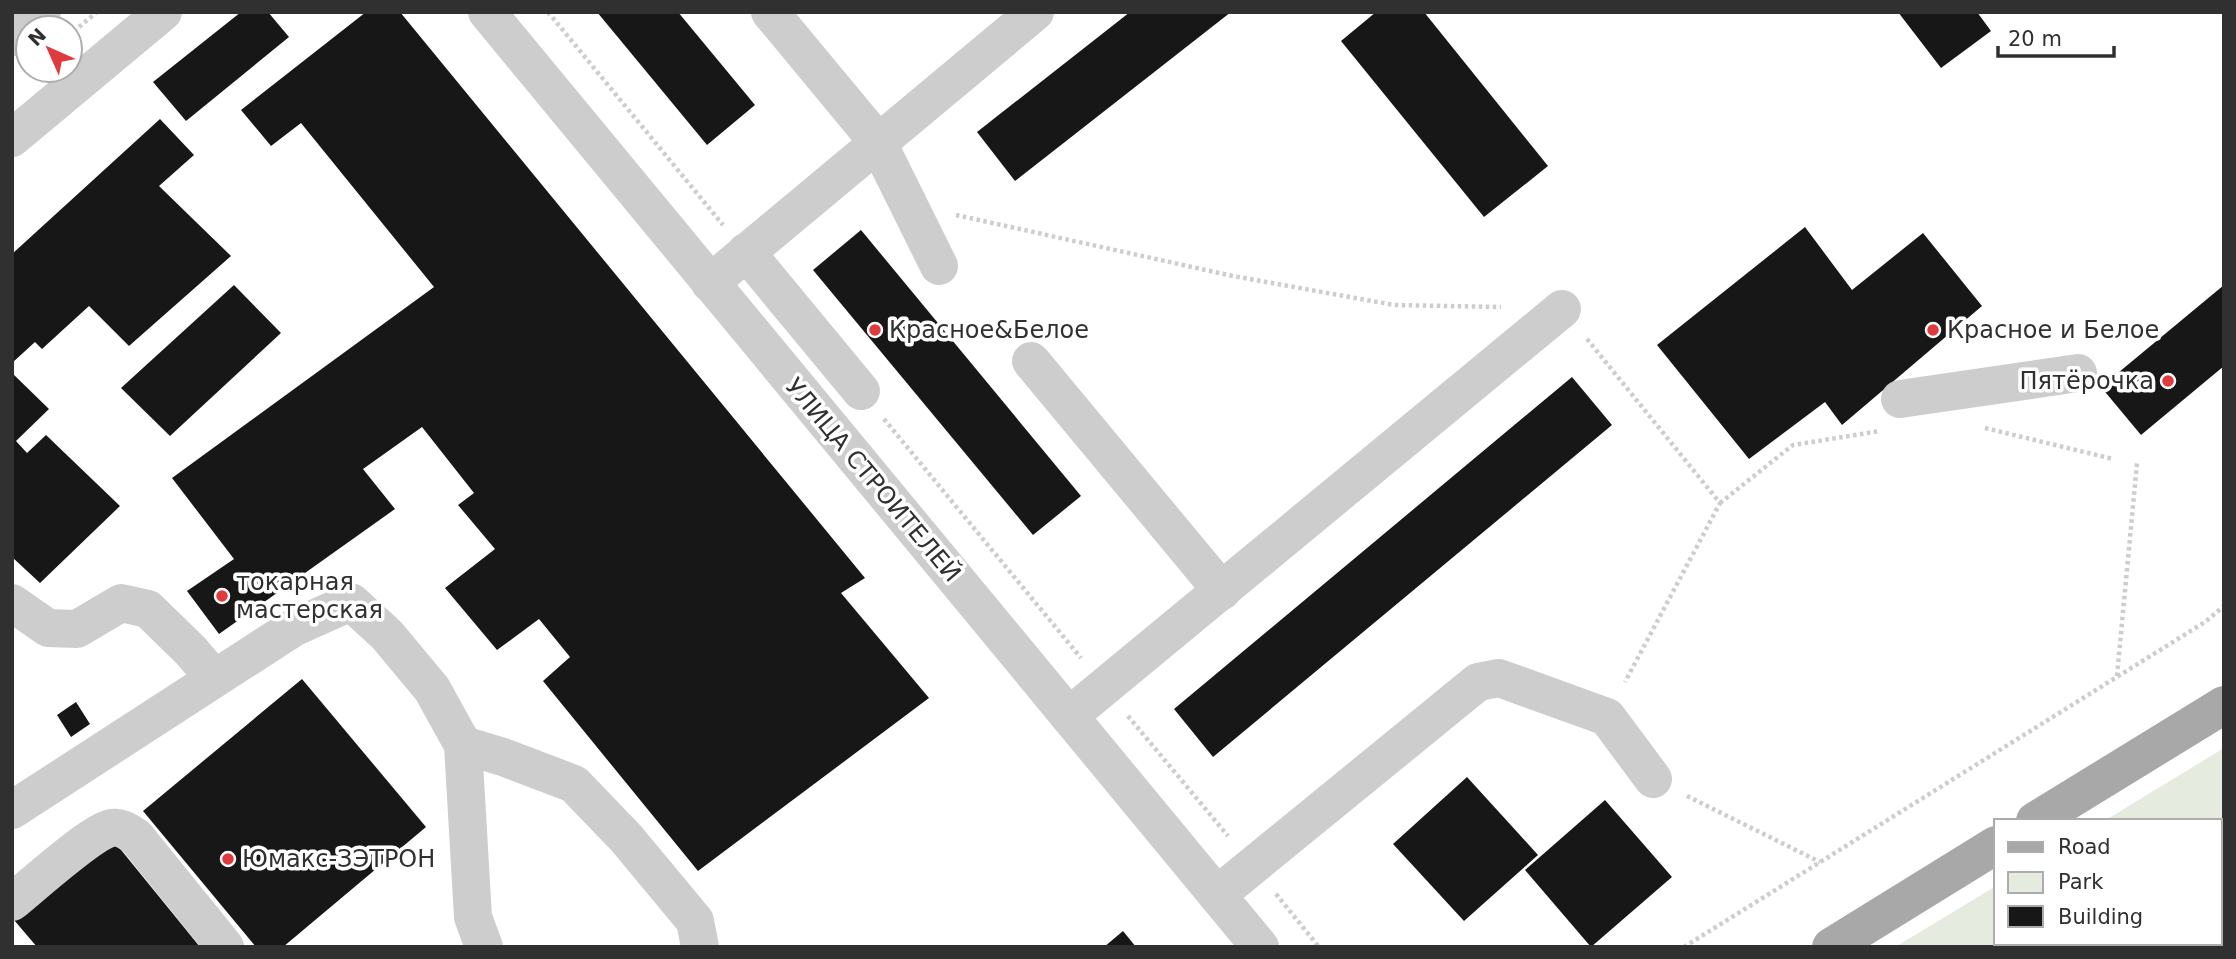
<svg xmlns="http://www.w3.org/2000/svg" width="2236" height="959" viewBox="0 0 2236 959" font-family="'DejaVu Sans',sans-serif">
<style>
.green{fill:#e5ecdf}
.building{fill:#171717}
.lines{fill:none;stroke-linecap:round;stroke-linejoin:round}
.path{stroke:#cdcdcd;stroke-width:4.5;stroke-dasharray:3.5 3.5;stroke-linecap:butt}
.minor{stroke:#cdcdcd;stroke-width:38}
.major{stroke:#a8a8a8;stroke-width:38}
.poi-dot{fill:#df3a3d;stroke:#fff;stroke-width:2.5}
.labels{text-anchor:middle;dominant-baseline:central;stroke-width:7;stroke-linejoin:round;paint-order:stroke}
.poi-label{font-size:24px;fill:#303030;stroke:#fff;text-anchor:start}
.street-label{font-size:24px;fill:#303030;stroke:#fff}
</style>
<rect width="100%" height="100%" fill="#fff"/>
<g class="green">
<polygon points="2224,748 2224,936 2220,939 2220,821 2104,821"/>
<polygon points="1996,886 1996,943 2215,943 2210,947 1895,947"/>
</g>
<g class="building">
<polygon points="241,12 268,12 289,37 186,121 153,82"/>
<polygon points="366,12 400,12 865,578 841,593 929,698 698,871 543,681 570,657 539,619 497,650 445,588 495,549 458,505 474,493 422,427 363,469 395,509 219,634 187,591 234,559 172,478 434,287 301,123 271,146 241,110"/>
<polygon points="597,12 678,12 755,105 707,145"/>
<polygon points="1130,12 1231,12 1015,181 977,132"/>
<polygon points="1376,12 1424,12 1548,166 1484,217 1341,41"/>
<polygon points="1898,12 1977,12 1991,31 1941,68"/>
<polygon points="160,119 194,155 159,186 231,256 129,346 89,306 42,349 35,342 12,363 12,254"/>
<polygon points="1805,227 1852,290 1923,233 1982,306 1842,425 1825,402 1749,459 1657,345"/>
<polygon points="861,230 1081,496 1033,535 813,270"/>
<polygon points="234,285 281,333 170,436 121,388"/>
<polygon points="2224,285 2224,366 2141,435 2101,387"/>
<polygon points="12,373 49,409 16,441 27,453 46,435 120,506 40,583 12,557"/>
<polygon points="1572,377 1612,425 1213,757 1174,709"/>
<polygon points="302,679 426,827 283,947 256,947 143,811"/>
<polygon points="76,702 90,724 71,737 57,715"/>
<polygon points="1467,777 1538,855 1464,921 1393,844"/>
<polygon points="1605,800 1672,877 1591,947 1525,870"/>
<polygon points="113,840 200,947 37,947 14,920"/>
<polygon points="1123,931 1136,947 1104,947"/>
</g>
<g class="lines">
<g class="path">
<polyline points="548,12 723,225"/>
<polyline points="79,27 97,12"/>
<polyline points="956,215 1233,276 1394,305 1501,307"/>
<polyline points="1587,339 1720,503 1625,682"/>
<polyline points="884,419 1081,658"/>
<polyline points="1985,428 2113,459"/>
<polyline points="1720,503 1793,445 1880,431"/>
<polyline points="2117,676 2137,463"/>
<polyline points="1128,716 1228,836"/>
<polyline points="1687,796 1820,862"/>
<polyline points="2220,841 2224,838"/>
<polyline points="1276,894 1319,947"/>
<polyline points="1684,947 2205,622 2224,606"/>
<polyline points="2086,947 2091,943"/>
</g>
<g class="minor">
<polyline points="487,12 1260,947"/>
<polyline points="770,12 877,141 939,266"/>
<polyline points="12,37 42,12"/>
<polyline points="12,138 163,12"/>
<polyline points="746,252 861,391"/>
<polyline points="710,283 1035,12"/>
<polyline points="1031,361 1222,591"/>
<polyline points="1900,399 2078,373"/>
<polyline points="12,603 48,628 77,629 121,603 148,609 191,651 214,678"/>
<polyline points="1069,716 1562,309"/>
<polyline points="463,745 503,757 574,784 626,838 695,921 700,947"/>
<polyline points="12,810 293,628 351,602 387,635 432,689 463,745 473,917 484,947"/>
<polyline points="1217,895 1478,682 1499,678 1607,717 1653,779"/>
<path d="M12 902C32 886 90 833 111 828 120 826 129 832 136 837L225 947"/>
</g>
<g class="major">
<polyline points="2035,821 2224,705"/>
<polyline points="1831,947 1996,845"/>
</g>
</g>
<g class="poi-dot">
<circle cx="875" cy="330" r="7"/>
<circle cx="1933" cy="330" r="7"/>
<circle cx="2168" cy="381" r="7"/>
<circle cx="222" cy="596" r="7"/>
<circle cx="228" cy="859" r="7"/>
</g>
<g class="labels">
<g class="poi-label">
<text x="889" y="330">Красное&amp;Белое</text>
<text x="1947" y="330">Красное и Белое</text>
<text x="2154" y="381" text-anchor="end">Пятёрочка</text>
<text x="236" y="582">токарная<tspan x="236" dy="28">мастерская</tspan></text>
<text x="242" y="859">Юмакс-ЗЭТРОН</text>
</g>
<g class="street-label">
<text transform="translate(873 480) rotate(50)">УЛИЦА СТРОИТЕЛЕЙ</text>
</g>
</g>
<rect width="2236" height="959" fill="none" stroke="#303030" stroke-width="28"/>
<rect x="1994" y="819" width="228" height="126" fill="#ffffff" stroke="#acacac" stroke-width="2"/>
<rect x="2008" y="842" width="35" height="10" fill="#a8a8a8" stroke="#acacac" stroke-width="2"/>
<text x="2058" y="854" font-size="21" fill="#303030">Road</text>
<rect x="2008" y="872" width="35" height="21" fill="#e5ecdf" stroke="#acacac" stroke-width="2"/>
<text x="2058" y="889" font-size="21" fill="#303030">Park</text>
<rect x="2008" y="906" width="35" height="21" fill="#171717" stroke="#acacac" stroke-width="2"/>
<text x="2058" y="924" font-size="21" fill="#303030">Building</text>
<g transform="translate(49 49) rotate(315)"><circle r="33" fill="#ffffff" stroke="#acacac" stroke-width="2"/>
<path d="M0-5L12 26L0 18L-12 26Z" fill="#df3a3d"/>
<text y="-10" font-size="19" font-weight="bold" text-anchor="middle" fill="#303030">N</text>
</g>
<path d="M1998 46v10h116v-10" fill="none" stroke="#303030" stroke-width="3.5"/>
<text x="2008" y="46" font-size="21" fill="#303030" stroke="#ffffff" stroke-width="5" paint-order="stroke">20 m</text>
</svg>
